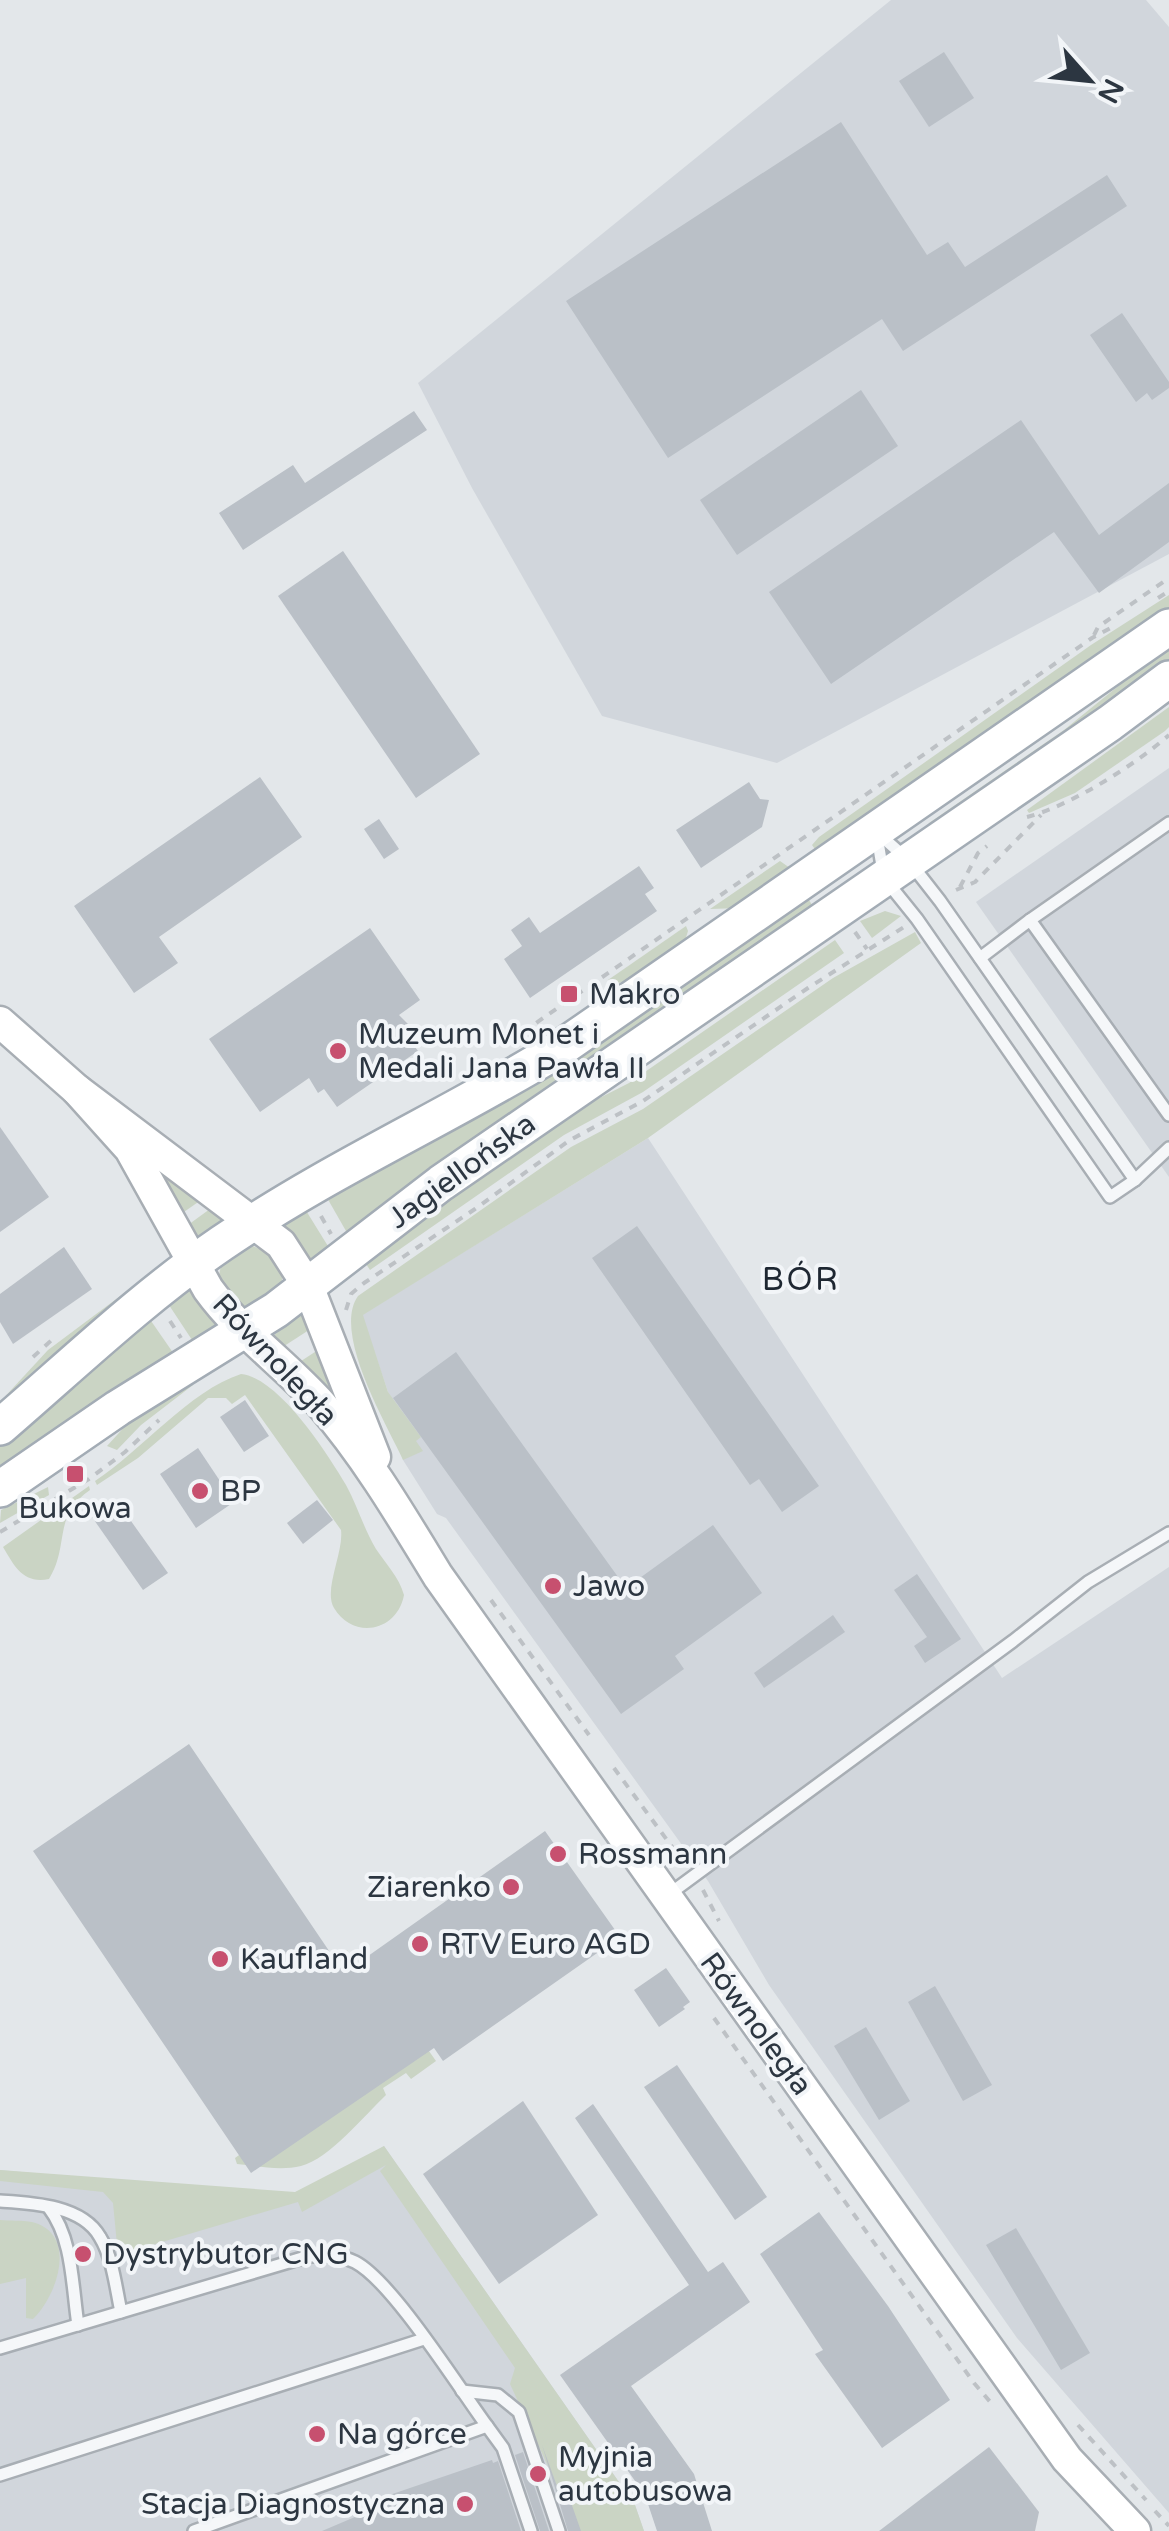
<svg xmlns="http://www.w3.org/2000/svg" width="1169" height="2531" viewBox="0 0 1169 2531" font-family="'Varela Round',sans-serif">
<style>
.built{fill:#d1d6dc}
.green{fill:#cad4c4}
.building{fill:#bac0c7}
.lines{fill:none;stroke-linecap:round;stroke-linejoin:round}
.lane-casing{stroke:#a8aeb4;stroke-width:16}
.secondary-casing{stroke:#a8aeb4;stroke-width:35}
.primary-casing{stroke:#a3acb5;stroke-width:40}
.path{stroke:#bdc1c5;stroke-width:4;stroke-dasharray:8 8;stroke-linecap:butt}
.lane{stroke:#f5f7f9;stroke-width:11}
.secondary{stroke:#fff;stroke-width:30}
.primary{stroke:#fff;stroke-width:35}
.poi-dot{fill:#c7506f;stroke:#f2f5f8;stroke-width:4}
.labels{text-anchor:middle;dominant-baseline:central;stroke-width:8;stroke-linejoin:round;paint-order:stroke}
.poi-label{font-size:30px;fill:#2c3641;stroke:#f2f5f8;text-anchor:start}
.street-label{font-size:30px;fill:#2c3641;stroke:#f2f5f8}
.neighbourhood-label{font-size:32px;letter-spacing:2.5px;fill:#1e2732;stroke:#f2f5f8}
</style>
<rect width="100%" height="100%" fill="#e3e7ea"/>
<g class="built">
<polygon points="891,0 1146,0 1169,27 1169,554 777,763 602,716 472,488 418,383"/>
<polygon points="1169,768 1169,1177 976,902"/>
<polygon points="648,1138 1002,1678 1169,1567 1169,2513 1017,2338 769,1985 708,1881 446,1518 437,1514 403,1460 388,1392 362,1315"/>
<polygon points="384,2146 635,2505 644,2531 0,2531 0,2170 237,2192 314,2192"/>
</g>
<g class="green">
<polygon points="1169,595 1169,612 820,856 812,845 819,837 1091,645"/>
<polygon points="1169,645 1169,663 923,833 929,823 1064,730"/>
<polygon points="1169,707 1169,727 1165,731 1075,793 1029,813 1027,810"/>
<polygon points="780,861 790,868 740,908 710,909"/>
<polygon points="806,895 815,910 350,1238 326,1196"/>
<polygon points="885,911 901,916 872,938 860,921"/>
<polygon points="686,926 688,931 684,944 637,977 613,985 608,980"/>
<path d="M915 932 921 943 648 1138 363 1315 388 1392 421 1437 416 1441 423 1451 403 1460C386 1423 332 1333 358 1296L571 1147 643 1109 833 978Z"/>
<polygon points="835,940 844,953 643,1092 564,1135 370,1270 362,1258 576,1110 629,1083"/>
<polygon points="156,1168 204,1198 181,1214"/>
<polygon points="214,1206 223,1217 220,1225 203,1237 194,1236 188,1225"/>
<polygon points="305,1209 331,1251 315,1264 306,1260 282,1225"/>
<path d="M250 1245C265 1250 292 1266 279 1287 274 1295 259 1302 251 1307L239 1306 218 1280 222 1261Z"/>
<polygon points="191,1282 203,1308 218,1327 196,1346 167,1302"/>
<polygon points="127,1291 133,1298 0,1412 0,1402 48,1350"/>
<polygon points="301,1315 309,1330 278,1350 270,1338"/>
<polygon points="149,1318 176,1357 0,1474 0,1444"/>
<polygon points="318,1350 344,1406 295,1365"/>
<path d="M241 1374C279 1378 327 1453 346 1485 357 1505 364 1529 376 1549 386 1564 399 1577 404 1595 397 1632 353 1640 334 1608 323 1590 344 1552 341 1530L245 1395 232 1404 226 1398H208L138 1458 97 1485 95 1481C141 1451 189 1391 241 1374Z"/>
<polygon points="189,1378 193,1385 141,1425 117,1450 107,1446 138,1412"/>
<path d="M89 1486 90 1490C52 1516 70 1545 49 1579 23 1584 15 1567 3 1547Z"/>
<polygon points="48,1487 49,1495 0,1523 1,1510"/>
<path d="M347 1950 365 1975 371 1969 436 2061 411 2079 406 2073 383 2088 386 2095C364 2116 329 2159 301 2166 280 2171 257 2166 237 2164L235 2158 253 2145 399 2046 337 1956Z"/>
<polygon points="384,2146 635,2505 644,2531 578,2531 510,2384 515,2368 380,2171 386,2165 302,2212 298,2202 118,2255 113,2203 103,2192 0,2181 0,2170 295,2192"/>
<path d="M0 2220C10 2221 22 2220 32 2222 79 2234 57 2296 33 2319L26 2318V2278L0 2284Z"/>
</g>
<g class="building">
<polygon points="944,52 974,98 929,127 899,81"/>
<polygon points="841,122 927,255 948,242 965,267 1107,175 1127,206 903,351 882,319 668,458 566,301"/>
<polygon points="1122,313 1169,382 1169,388 1152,400 1147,393 1136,402 1090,335"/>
<polygon points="861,390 898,446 737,555 700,500"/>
<polygon points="414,411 427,430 243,550 219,513 293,465 305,483"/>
<polygon points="1021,420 1099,535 1169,483 1169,542 1099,593 1054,532 831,684 769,592"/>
<polygon points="343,551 480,754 416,798 278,596"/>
<polygon points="260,777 302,837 159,937 178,963 134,993 74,906"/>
<polygon points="749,782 760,799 769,800 762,827 701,868 676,830"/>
<polygon points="379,819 399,849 384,859 364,829"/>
<polygon points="639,866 654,888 645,894 657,911 530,998 504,959 522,946 511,930 529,917 540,933"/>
<polygon points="370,928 420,1000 399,1015 412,1028 405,1033 418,1051 337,1107 324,1089 318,1093 309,1078 260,1112 209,1039"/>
<polygon points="0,1127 49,1197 0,1232"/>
<polygon points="637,1226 819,1486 782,1512 759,1479 750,1485 592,1258"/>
<polygon points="64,1247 92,1289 13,1344 0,1322 0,1294"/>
<polygon points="456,1352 626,1588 713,1525 762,1593 675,1656 684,1669 621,1714 393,1398"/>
<polygon points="245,1400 269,1436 244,1452 220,1417"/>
<polygon points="198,1448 234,1502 196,1528 160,1474"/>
<polygon points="116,1500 168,1573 143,1590 92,1517"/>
<polygon points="317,1500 333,1520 303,1544 287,1523"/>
<polygon points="917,1574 961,1639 925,1663 914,1646 927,1637 894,1590"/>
<polygon points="833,1615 845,1632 764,1688 754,1673"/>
<polygon points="189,1744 344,1973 545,1831 620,1937 443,2061 434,2048 251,2173 33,1851"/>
<polygon points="666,1968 690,2002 683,2007 685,2009 659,2027 634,1990"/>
<polygon points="935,1986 992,2085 963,2101 908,2002"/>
<polygon points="866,2027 910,2101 879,2120 834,2046"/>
<polygon points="677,2065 767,2197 735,2220 644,2087"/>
<polygon points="523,2101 598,2215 499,2284 423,2174"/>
<polygon points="593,2104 708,2272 723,2262 750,2302 631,2386 694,2474 712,2531 657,2531 645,2495 560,2375 689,2285 575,2118"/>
<polygon points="819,2212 888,2306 950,2400 882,2448 815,2354 823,2350 760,2254"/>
<polygon points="1016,2228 1090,2353 1061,2370 986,2245"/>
<polygon points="542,2445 561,2497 568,2494 581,2531 568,2531"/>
<polygon points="989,2447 1039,2512 1035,2531 879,2531"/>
<polygon points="523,2452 549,2531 540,2531 515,2455"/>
<polygon points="492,2460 493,2463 498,2461 521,2531 322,2531 369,2511 366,2503"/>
</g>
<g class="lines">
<g class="lane-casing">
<g id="lane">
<polyline points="1169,823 1030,920 1169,1115"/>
<polyline points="879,834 908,860 940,901 1135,1180"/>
<polyline points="877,836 884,878 917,919 1110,1197 1135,1180 1169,1148"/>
<polyline points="980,958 1030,920"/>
<polyline points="668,1895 1013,1641 1088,1582 1169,1533"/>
<path d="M0 2201C32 2203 82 2205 100 2237 113 2258 116 2289 121 2312"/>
<path d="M49 2208C73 2239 72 2286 78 2325"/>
<path d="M0 2348 309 2256C325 2255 341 2255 355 2262 392 2281 459 2388 487 2426"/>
<polyline points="462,2391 498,2395 519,2412 559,2531"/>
<polyline points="0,2475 424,2339"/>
<polyline points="194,2531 487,2426 503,2448 531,2531"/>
</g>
</g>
<g class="secondary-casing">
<g id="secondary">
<polyline points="0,1022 77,1090 281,1244 308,1286 375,1457"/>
<path d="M77 1090 130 1149 208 1289C239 1332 285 1364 321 1404 366 1456 402 1517 438 1576L1067 2459 1135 2531"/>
</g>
</g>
<g class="primary-casing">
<g id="primary">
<path d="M0 1427C72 1365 143 1297 222 1243 330 1169 452 1115 564 1046L1169 627"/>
<polyline points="0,1489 118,1408 276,1310 441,1183 1110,723 1169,679"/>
</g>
</g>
<g class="path">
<polyline points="1158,598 1169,591"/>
<polyline points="1094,635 1098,627 1169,578"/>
<path d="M1027 817C1070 806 1135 765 1169 735"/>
<polyline points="960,887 978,853 987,846"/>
<polyline points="956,890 975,882 1041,815"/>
<polyline points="855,932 867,949"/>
<polyline points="510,1041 1092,638 1116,625"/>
<polyline points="321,1216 331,1234"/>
<polyline points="346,1310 351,1294 364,1283 475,1209 570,1140 643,1101 808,988 904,927"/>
<polyline points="170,1321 181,1338"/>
<polyline points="33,1357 55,1337"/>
<polyline points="0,1532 89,1479 125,1452 159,1420"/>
<polyline points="491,1600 589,1735"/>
<polyline points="614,1768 681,1859"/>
<polyline points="703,1890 719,1921"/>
<polyline points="714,2018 974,2383 992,2404"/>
<polyline points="1078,2425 1146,2500"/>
<polyline points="1155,2511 1169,2526"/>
</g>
<use href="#lane" class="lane"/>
<use href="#secondary" class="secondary"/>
<use href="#primary" class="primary"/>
</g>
<g class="poi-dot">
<rect x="559" y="984" width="20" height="20" rx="5"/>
<circle cx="338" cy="1051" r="10"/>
<rect x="65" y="1464" width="20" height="20" rx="5"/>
<circle cx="200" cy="1491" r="10"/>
<circle cx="553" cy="1586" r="10"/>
<circle cx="558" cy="1854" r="10"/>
<circle cx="511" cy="1887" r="10"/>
<circle cx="420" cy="1944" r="10"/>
<circle cx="220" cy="1959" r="10"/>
<circle cx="83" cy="2254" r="10"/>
<circle cx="317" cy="2434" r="10"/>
<circle cx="538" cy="2474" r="10"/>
<circle cx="465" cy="2504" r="10"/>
</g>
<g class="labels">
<g class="poi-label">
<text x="589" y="994">Makro</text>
<text x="358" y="1034">Muzeum Monet i<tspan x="358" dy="34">Medali Jana Pawła II</tspan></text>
<text x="220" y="1491">BP</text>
<text x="75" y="1508" text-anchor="middle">Bukowa</text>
<text x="573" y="1586">Jawo</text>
<text x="578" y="1854">Rossmann</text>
<text x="491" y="1887" text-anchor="end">Ziarenko</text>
<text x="440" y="1944">RTV Euro AGD</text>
<text x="240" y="1959">Kaufland</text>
<text x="103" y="2254">Dystrybutor CNG</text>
<text x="337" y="2434">Na górce</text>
<text x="558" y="2457">Myjnia<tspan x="558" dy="34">autobusowa</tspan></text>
<text x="445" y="2504" text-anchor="end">Stacja Diagnostyczna</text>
</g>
<g class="street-label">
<text transform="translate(462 1171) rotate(-36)">Jagiellońska</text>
<text transform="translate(275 1360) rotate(47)">Równoległa</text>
<text transform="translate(756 2024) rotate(54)">Równoległa</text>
</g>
<g class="neighbourhood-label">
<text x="801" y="1280">BÓR</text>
</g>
</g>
<g transform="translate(1089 80) rotate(117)" stroke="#f2f5f8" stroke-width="8" paint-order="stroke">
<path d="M0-8L18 38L0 25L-18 38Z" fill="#2c3641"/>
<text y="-15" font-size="28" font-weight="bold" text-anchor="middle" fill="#2c3641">N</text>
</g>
</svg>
